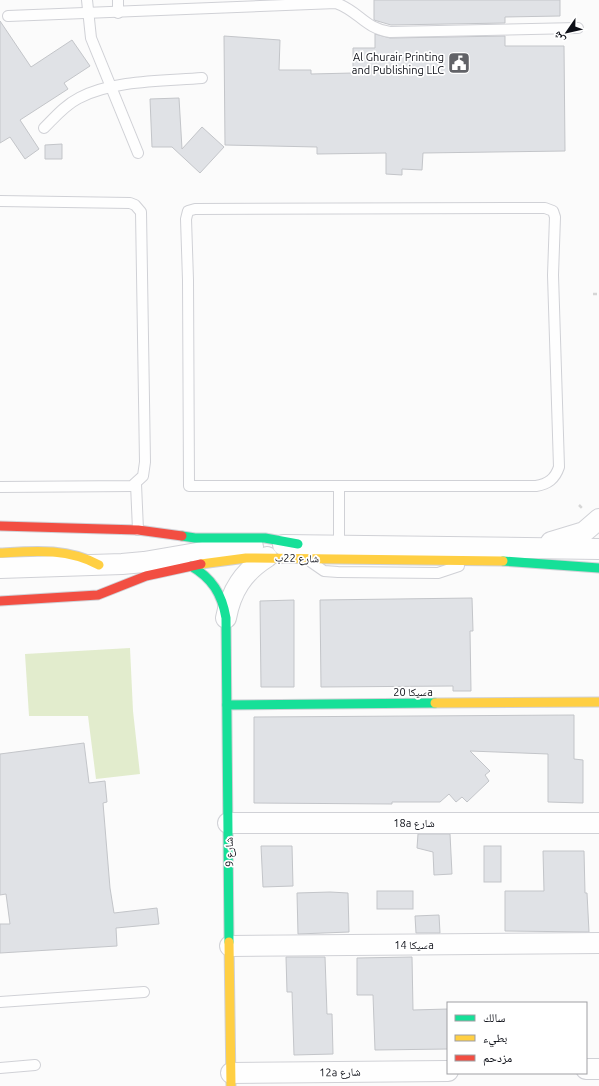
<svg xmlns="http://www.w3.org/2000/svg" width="599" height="1086" viewBox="0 0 599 1086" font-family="Ubuntu,'Noto Naskh Arabic',sans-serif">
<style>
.green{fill:#e2eccd}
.building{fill:#e0e2e6;stroke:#c3c5c9}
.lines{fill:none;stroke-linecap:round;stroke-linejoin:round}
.lane-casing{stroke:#d0d1d6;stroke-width:12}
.street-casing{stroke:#d0d1d6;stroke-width:22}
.fast-casing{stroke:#d0d1d6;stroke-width:11}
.slow-casing{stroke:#d0d1d6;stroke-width:11}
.jam-casing{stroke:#d0d1d6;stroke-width:11}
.path{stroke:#d6d6d6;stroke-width:2.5;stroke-dasharray:4 2;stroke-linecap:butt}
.lane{stroke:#fefefe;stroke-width:10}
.street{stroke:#fefefe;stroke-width:20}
.fast{stroke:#16e098;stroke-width:9}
.slow{stroke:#ffcf43;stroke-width:9}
.jam{stroke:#f24e42;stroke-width:9}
.labels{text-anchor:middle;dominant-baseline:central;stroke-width:3.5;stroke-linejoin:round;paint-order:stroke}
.poi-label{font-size:11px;fill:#0e1018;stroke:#fff;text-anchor:end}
.street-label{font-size:11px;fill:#0e1018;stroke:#fff}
</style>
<rect width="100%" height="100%" fill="#fbfbfb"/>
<polygon class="green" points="130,648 133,711 140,774 96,779 88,716 29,716 25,654"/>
<g class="building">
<polygon points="374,0 560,0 560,16 505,17 505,23 391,25 374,20"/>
<polygon points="0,21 31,67 72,40 90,66 64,83 68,89 20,120 39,149 25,159 10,137 0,143"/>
<polygon points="375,34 390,38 505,36 505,46 564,46 565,151 423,153 422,170 402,169 402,175 386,174 386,153 317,154 317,147 225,145 224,36 280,40 279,70 311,70 311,74 353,73 353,48 375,48"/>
<polygon points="179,98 182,149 202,127 224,147 200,173 172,147 152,147 150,99"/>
<polygon points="62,144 62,159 45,159 45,145"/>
<polygon points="472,598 473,631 470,631 471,691 453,691 453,686 321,687 320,600"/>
<polygon points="294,600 294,687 261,687 260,601"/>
<polygon points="574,715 574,759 583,760 583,803 548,802 548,754 470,751 490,771 485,775 489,781 467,802 462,797 456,802 449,794 440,802 392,802 392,804 254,803 254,717"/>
<polygon points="84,743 89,783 105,781 107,802 103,803 110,888 114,913 157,908 159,924 116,928 117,946 0,953 0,924 10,924 6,894 0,895 0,754"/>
<polygon points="418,834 450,834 452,874 434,875 433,852 417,848"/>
<polygon points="261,846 292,846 293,886 263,887"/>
<rect x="484" y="846" width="17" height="36"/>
<polygon points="543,851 584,851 585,893 587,893 589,932 505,931 505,891 544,891"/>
<rect x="377" y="891" width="36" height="18"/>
<polygon points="330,892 348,893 349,932 298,934 297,893"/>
<polygon points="439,915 440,933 416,933 415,916"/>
<polygon points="286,957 325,957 327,1014 332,1014 333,1054 294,1055 292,992 287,992"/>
<polygon points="412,957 413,1010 448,1009 448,1049 375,1050 373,995 357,995 357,958"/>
</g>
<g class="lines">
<g class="lane-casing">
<g id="lane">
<polyline points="87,0 91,38 138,153"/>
<polyline points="118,0 118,13"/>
<path d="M8 16 336 3C359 11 364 28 390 32L578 28"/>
<path d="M44 128C55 117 65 105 79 98 112 80 164 81 202 78"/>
<polyline points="0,201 130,203 135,205 141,212 145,462 143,476 132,486 0,487"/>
<path d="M545 208 553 211 555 217 553 275 559 467C555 479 548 484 536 486H189L188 280 186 219 188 211 195 209Z"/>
<polyline points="136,484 138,530"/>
<polyline points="339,486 339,545"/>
<polyline points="311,562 324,571 338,572 438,573 459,566"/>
<polyline points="0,1002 144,992"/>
<polyline points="0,1068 35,1065"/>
</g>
</g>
<g class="street-casing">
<g id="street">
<polyline points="551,542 584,532 599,519"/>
<polyline points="283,545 599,549"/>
<polyline points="0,568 122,564 144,562 214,550 253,547"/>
<path d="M226 618C231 591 243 572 267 557"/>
<polyline points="228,823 599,823"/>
<polyline points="230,946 599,943"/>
<polyline points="586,1069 599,1069"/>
<polyline points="231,1073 448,1071"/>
</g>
</g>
<g class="fast-casing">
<g id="fast">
<polyline points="182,536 195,538 265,538 298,544"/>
<polyline points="503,561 599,568"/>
<path d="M191 566C212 578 222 594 226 618L229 942"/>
<polyline points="227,705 435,703"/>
</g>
</g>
<g class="slow-casing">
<g id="slow">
<path d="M0 553C35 551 67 548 99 565"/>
<polyline points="201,564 246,558 503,561"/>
<polyline points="435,703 599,702"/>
<polyline points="229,942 231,1086"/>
</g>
</g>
<g class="jam-casing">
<g id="jam">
<polyline points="0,526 138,530 182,536"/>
<polyline points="0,601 98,595 146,576 201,564"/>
</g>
</g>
<g class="path">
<polyline points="593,294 599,294"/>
<polyline points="579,505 583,509"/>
</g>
<use href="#lane" class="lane"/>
<use href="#street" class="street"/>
<use href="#fast" class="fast"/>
<use href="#slow" class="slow"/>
<use href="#jam" class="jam"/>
</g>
<defs>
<g id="civic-square" transform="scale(1.15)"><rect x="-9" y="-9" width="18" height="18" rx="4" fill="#616267" stroke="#fff"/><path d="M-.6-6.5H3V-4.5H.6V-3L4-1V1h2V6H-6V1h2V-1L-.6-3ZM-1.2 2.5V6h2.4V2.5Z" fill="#fff"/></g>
</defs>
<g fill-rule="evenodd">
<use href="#civic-square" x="459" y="63"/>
</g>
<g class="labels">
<g class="poi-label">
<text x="444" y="57">Al Ghurair Printing<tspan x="444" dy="13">and Publishing LLC</tspan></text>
</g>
<g class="street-label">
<text transform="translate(297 558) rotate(1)">شارع 22ب</text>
<text x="413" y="692">سيكا 20a</text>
<text x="414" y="823">18a شارع</text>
<text transform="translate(229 852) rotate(-91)">شارع 9</text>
<text x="414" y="945">سيكا 14a</text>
<text transform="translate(340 1072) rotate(-1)">12a شارع</text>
</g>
</g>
<rect x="447" y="1002" width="140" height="72" fill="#ffffff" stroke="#9f9fa3"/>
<rect x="455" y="1015" width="20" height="6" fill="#16e098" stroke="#9f9fa3"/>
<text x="483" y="1022" font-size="12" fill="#0e1018">سالك</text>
<rect x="455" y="1035" width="20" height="6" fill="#ffcf43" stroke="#9f9fa3"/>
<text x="483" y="1042" font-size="12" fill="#0e1018">بطيء</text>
<rect x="455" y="1055" width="20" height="6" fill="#f24e42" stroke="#9f9fa3"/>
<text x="483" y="1062" font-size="12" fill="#0e1018">مزدحم</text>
<g transform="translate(567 32) rotate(236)" stroke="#ffffff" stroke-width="3" paint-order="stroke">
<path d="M0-3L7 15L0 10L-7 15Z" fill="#0e1018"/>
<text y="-6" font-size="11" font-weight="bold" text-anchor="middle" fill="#0e1018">ش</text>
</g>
</svg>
